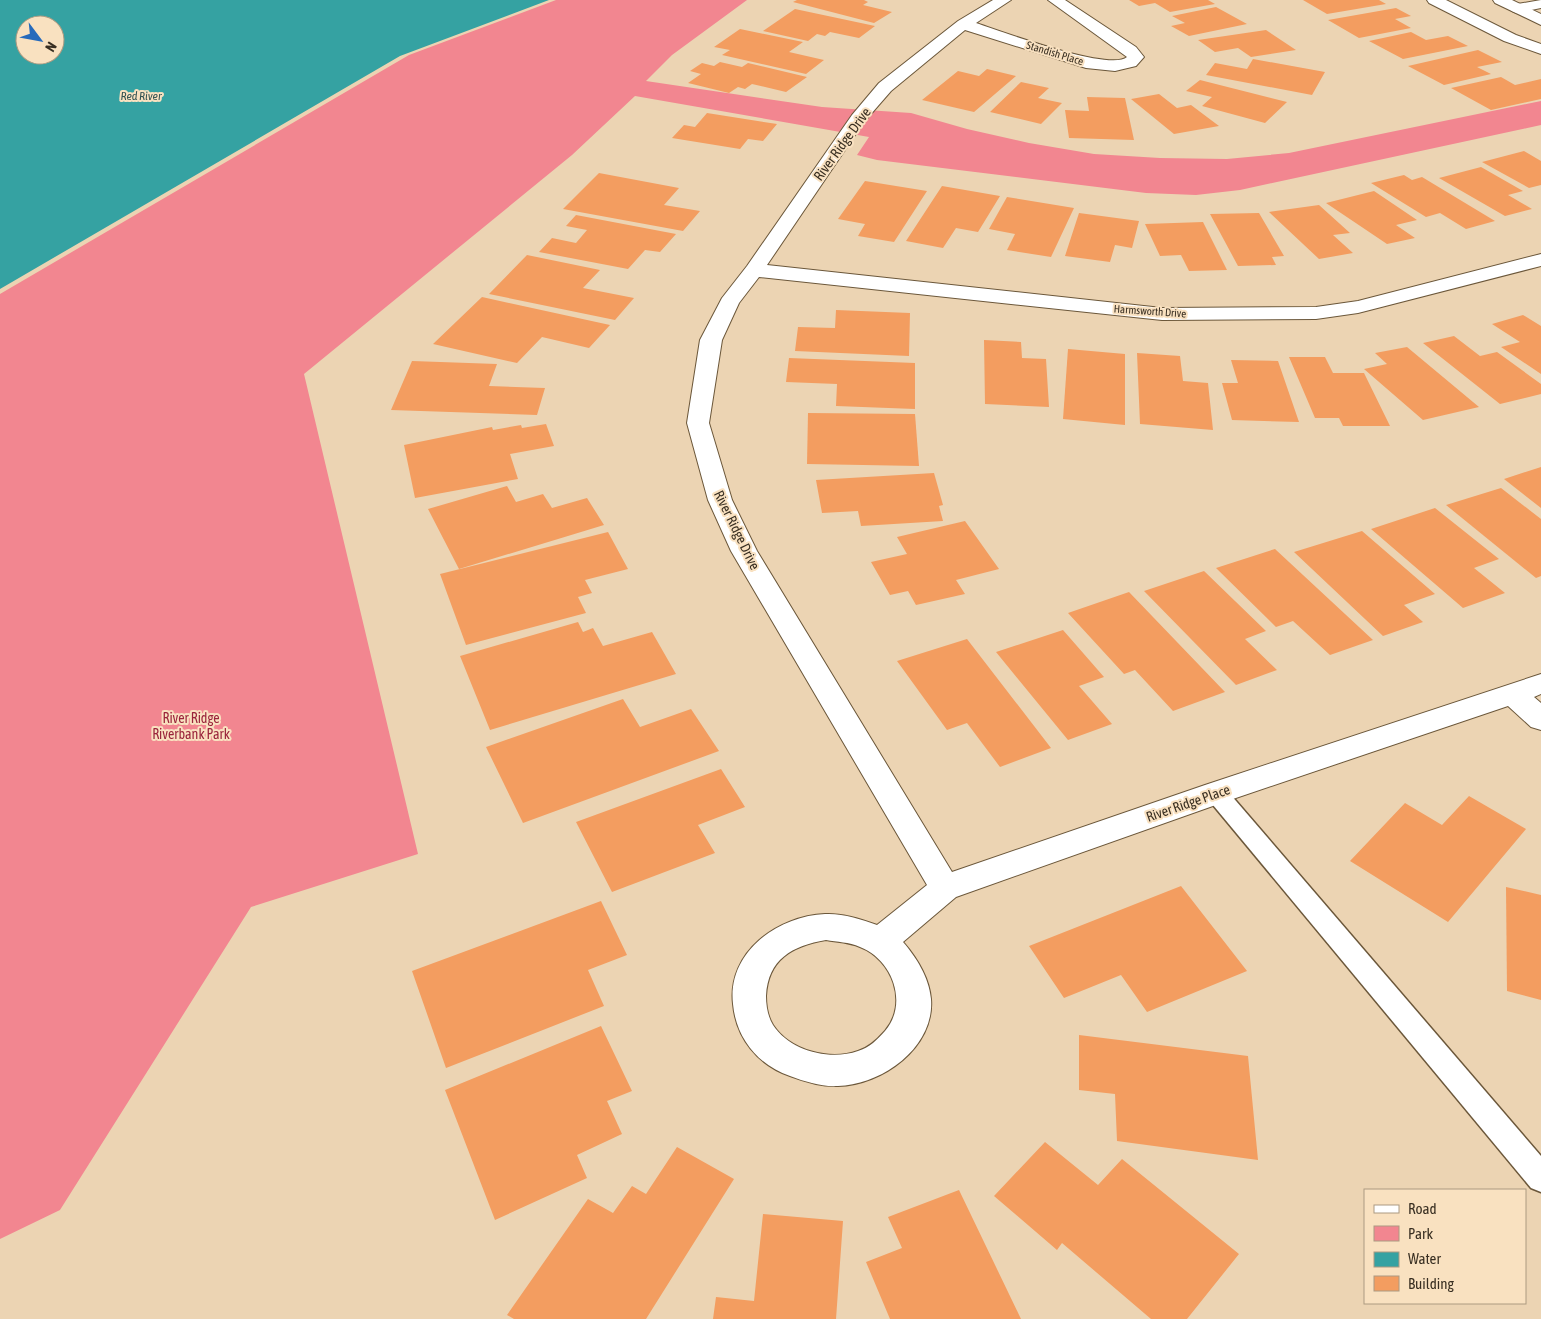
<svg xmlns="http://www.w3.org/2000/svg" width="1541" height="1319" viewBox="0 0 1541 1319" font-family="'Asap Condensed',sans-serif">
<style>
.green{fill:#f28690}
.water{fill:#35a2a2;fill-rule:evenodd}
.building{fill:#f39d60}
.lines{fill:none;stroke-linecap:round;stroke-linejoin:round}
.service-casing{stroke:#6b573a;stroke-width:3}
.minor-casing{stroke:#6b573a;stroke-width:2}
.tertiary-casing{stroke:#6b573a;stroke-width:2}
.service{fill:#fff;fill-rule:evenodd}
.minor{fill:#fff;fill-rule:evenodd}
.tertiary{fill:#fff;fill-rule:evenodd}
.labels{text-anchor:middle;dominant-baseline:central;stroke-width:4;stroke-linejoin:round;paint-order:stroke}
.far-street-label{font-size:11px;fill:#392f22;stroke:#f9e1c0}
.far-water-label{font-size:12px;font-style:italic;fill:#325252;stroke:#f9e1c0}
.street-label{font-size:14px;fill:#392f22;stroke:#f9e1c0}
.park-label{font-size:14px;fill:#9a243b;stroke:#f9e1c0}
</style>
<rect width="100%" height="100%" fill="#ecd4b3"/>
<polygon class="green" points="556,0 747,0 672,55 646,81 822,107 911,113 967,129 1029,143 1094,154 1160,158 1227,159 1289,153 1541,101 1541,125 1240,190 1196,195 1146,193 877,160 857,155 869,137 635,96 572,155 304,374 418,854 251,907 60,1210 0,1239 0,294 409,55"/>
<path class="water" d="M0 0H549L400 56 0 289ZM25 25H55V55H25Z"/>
<g class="building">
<polygon points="797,0 864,0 868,2 863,5 892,12 874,23 793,2"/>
<polygon points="1129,0 1208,0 1215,4 1170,12 1155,3 1139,6"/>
<polygon points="1303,0 1379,0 1386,4 1327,14"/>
<polygon points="1216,7 1247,24 1189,36 1171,26 1185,23 1172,16"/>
<polygon points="1396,8 1411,16 1395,19 1411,28 1359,38 1328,20"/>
<polygon points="795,9 875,26 859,38 830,32 825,36 817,34 808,41 763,31"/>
<polygon points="740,29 803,42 789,52 824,60 806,74 722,55 730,50 714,47"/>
<polygon points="1266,30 1296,50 1251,57 1238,48 1215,52 1198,40"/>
<polygon points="1411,32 1426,40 1448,36 1468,46 1403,59 1369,41"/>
<polygon points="1478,50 1502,62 1477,67 1491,74 1444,85 1408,66"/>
<polygon points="1253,59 1325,72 1312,95 1206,75 1215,63 1247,69"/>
<polygon points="720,62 742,67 748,63 807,77 786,92 752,84 745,89 738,87 729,93 688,83 701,74 690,71 702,63 714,66"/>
<polygon points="987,69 1016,76 974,112 922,100 958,71 979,76"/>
<polygon points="1501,77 1515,85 1541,79 1541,99 1491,110 1451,88"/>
<polygon points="1200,80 1287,102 1265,123 1202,106 1212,97 1186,91"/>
<polygon points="1021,82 1049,88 1038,98 1062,103 1041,124 990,112"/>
<polygon points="1159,94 1177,108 1191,105 1219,126 1174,134 1131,99"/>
<polygon points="1087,97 1125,98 1134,140 1069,138 1065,110 1089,111"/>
<polygon points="707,113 777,124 763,141 748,139 740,149 672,138 684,125 695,127"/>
<polygon points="1524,151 1541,161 1541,185 1529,188 1482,162"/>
<polygon points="1481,167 1523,191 1508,195 1532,209 1505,216 1439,178"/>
<polygon points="599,173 679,188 664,205 700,211 683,231 563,209"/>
<polygon points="1404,175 1412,180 1422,177 1495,221 1466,229 1440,213 1426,217 1371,183"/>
<polygon points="865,181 927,191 894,242 858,236 865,224 838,219"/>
<polygon points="942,186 1000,196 978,232 956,228 943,248 906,241"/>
<polygon points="1374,191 1417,220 1396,225 1415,238 1387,244 1326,203"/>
<polygon points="1007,197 1074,208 1051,257 1007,250 1015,234 989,229"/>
<polygon points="1319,205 1350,233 1333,235 1353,253 1319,259 1269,212"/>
<polygon points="1079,213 1139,221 1132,248 1115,245 1110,262 1065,256"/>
<polygon points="1259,213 1284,256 1272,257 1276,265 1238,266 1210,214"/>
<polygon points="576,215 676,234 660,252 645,250 628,269 539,252 552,238 576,243 587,230 566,226"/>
<polygon points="1203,222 1227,270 1189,271 1181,255 1160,256 1145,224"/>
<polygon points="527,255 600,270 583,288 634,298 615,320 489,294"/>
<polygon points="482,297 610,325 589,348 542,337 517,363 433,344"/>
<polygon points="836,310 910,313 909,356 795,351 798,327 835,328"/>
<polygon points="1523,315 1541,326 1541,374 1501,347 1520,342 1492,324"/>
<polygon points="1454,336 1480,356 1497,352 1541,384 1541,394 1500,404 1423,343"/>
<polygon points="984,340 1021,342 1022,358 1046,359 1049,407 985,404"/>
<polygon points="1407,347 1479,407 1423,420 1364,369 1387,364 1375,353"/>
<polygon points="1068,349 1125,354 1125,425 1063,419"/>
<polygon points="1137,353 1180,356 1183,381 1208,383 1213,430 1140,424"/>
<polygon points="1289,357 1325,357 1333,373 1364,373 1390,426 1343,426 1339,418 1315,418"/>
<polygon points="789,358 915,363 915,409 836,406 837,384 786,382"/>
<polygon points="1231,360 1278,361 1299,422 1232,420 1222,383 1238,383"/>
<polygon points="412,361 497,364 489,386 545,388 537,415 391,410"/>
<polygon points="808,413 915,414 919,466 807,464"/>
<polygon points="546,424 554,446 510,454 518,479 415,498 404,445 492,427 493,430 521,425 522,428"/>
<polygon points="1541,467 1541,508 1504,479"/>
<polygon points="934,473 943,505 939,506 943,521 861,526 858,511 822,513 816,480"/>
<polygon points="507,486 516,502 543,494 552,508 587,498 604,525 459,569 428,509"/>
<polygon points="1501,488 1541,519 1541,576 1536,578 1446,505"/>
<polygon points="1435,508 1499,559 1474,568 1505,593 1463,608 1371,529"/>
<polygon points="965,521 999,569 956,580 965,594 916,605 908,591 890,595 871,562 907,554 897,537"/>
<polygon points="1362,531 1435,594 1404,605 1423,622 1383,636 1294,552"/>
<polygon points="608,532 628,569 585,580 592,593 578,597 586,613 466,645 440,574"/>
<polygon points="1275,549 1373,640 1330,655 1293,621 1276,627 1216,568"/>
<polygon points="1204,571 1266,631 1245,639 1277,670 1236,685 1144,591"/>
<polygon points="1129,592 1225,692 1173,711 1135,670 1124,674 1068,613"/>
<polygon points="578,622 583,632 593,628 603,646 652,632 676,674 490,730 460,656"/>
<polygon points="1063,630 1104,677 1079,686 1112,724 1068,740 996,652"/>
<polygon points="967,639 1051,748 1000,767 967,723 947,730 897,661"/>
<polygon points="623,699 640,727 691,709 719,751 523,823 486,747"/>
<polygon points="721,769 745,807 698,825 715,853 612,892 576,822"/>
<polygon points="1469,796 1526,829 1448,922 1350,861 1405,803 1442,825"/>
<polygon points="1181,886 1247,971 1147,1012 1121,975 1064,998 1029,946"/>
<polygon points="1506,887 1541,895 1541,1000 1507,991"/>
<polygon points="601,901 627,955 588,970 604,1006 446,1068 412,971"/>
<polygon points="601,1026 632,1091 607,1101 622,1134 577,1155 587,1178 495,1220 445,1090"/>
<polygon points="1079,1035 1248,1056 1258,1160 1117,1141 1115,1094 1079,1090"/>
<polygon points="1045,1142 1098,1185 1122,1159 1239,1254 1187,1319 1151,1319 1062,1243 1057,1250 994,1196"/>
<polygon points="677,1147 734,1179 646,1319 514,1319 507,1315 588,1199 613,1213 632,1186 646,1194"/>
<polygon points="959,1190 1021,1319 890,1319 866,1262 902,1248 888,1217"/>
<polygon points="763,1214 843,1221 836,1319 713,1319 716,1297 754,1301"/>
</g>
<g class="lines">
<g class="service-casing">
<polygon id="service" points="1216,784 1224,787 1541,1156 1541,1192 1531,1188 1208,799 1204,793 1208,787"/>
</g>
<g class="minor-casing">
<g id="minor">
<path d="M993 0H1011L976 23C1000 31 1110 72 1127 57L1048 0H1065L1136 47 1144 57 1136 66 1115 71 1086 68 965 30 891 91 864 122 767 265 1162 308 1316 307 1358 301 1541 254V266L1358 313 1316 319 1162 320 759 277 739 303 722 340 709 423 732 500 757 551 952 872 1205 785 1541 674V694L1534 697 1541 703V730L1531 727 1508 706 1227 801 956 897 903 942C916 957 929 977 931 999 935 1047 882 1085 838 1086 822 1087 806 1082 790 1076 758 1065 736 1038 733 1004 727 952 778 916 825 914 842 913 861 919 877 925L927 885 731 551 708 500 687 423 700 340 722 298 747 266 852 115 879 83 958 21ZM826 940C837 942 849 942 860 947 892 959 909 1003 885 1031 878 1039 869 1048 858 1051 830 1061 790 1051 773 1025 768 1017 766 1006 766 996 768 959 792 946 826 940Z"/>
<polygon points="1427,0 1446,0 1516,35 1541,44 1541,54 1504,41 1429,3"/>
<polygon points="1541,0 1541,8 1517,13 1512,11 1509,8 1512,5"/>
</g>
</g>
<g class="tertiary-casing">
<polygon id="tertiary" points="1493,0 1512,0 1541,14 1541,25 1495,3"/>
</g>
<use href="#service" class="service"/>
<use href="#minor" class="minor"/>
<use href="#tertiary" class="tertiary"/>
</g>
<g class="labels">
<g class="far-street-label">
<text transform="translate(1055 53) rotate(17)">Standish Place</text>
<text transform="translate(1150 311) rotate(4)">Harmsworth Drive</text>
</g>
<g class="far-water-label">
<text x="141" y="96">Red River</text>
</g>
<g class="street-label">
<text transform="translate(842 144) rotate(-54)">River Ridge Drive</text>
<text transform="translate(737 530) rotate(64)">River Ridge Drive</text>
<text transform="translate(1188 803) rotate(-19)">River Ridge Place</text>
</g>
<g class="park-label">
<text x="191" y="718">River Ridge<tspan x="191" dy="16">Riverbank Park</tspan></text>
</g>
</g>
<rect x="1364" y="1189" width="162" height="115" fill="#f9e1c0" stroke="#ac9a81"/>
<rect x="1374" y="1205" width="25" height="8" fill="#ffffff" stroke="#ac9a81"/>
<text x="1408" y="1214" font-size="15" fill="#392f22">Road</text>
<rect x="1374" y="1226" width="25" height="15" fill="#f28690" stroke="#ac9a81"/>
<text x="1408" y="1239" font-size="15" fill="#392f22">Park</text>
<rect x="1374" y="1252" width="25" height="15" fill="#35a2a2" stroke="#ac9a81"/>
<text x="1408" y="1264" font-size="15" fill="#392f22">Water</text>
<rect x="1374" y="1276" width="25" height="15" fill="#f39d60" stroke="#ac9a81"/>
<text x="1408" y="1289" font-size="15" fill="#392f22">Building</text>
<g transform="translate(40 40) rotate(122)"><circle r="24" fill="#f9e1c0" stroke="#ac9a81"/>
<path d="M0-4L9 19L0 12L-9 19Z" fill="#266abb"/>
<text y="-8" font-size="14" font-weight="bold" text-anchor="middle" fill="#392f22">N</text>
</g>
</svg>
